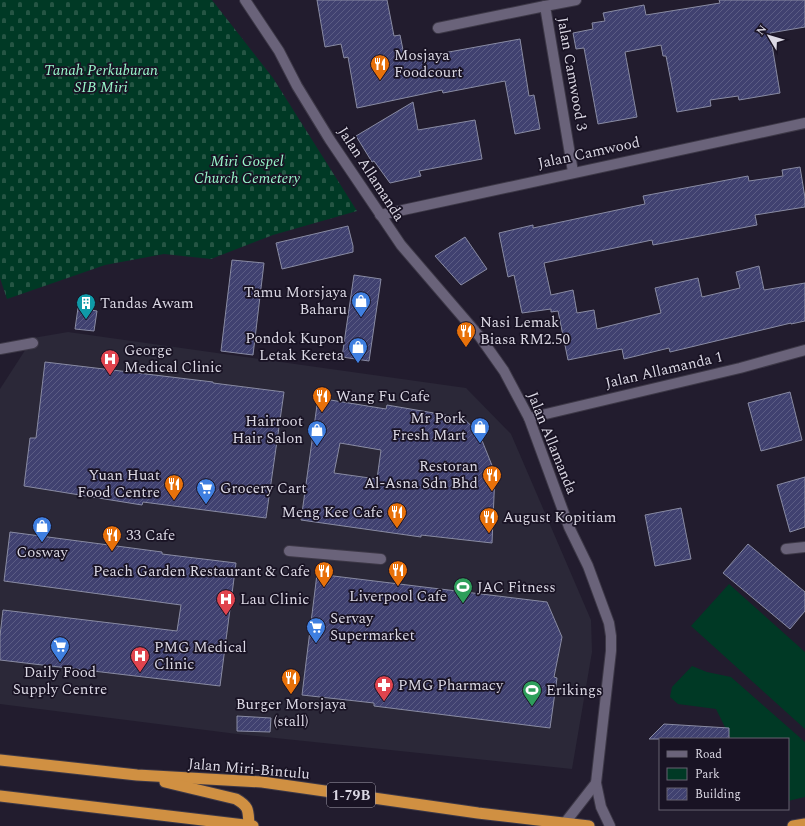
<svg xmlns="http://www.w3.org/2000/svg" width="805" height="826" viewBox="0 0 805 826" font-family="Spectral,serif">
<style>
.commercial{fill:#2b2838}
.green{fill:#003925}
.cemetery{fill:url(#cemetery-stones)}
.building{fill:url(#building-hatch);stroke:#898ba3;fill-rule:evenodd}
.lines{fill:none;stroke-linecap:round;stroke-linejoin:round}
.pedestrian-casing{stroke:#3d3847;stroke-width:12}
.minor-casing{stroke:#3d3847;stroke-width:12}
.tertiary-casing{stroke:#3d3847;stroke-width:12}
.trunk-casing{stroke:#3d3847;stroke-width:13}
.pedestrian{stroke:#6a637a;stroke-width:10}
.minor{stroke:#6a637a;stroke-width:10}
.tertiary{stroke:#6a637a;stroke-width:10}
.trunk{stroke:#d09042;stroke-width:11}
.labels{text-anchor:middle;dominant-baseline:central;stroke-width:3.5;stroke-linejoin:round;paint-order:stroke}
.shield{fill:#191324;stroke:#a19daa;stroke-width:1}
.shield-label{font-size:14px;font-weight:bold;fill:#dbd8e4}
.poi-label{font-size:15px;fill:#dbd8e4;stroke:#191324;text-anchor:start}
.park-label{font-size:15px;font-style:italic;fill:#98f6ca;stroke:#191324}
.street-label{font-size:15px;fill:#dbd8e4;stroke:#191324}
</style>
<defs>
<pattern id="cemetery-stones" width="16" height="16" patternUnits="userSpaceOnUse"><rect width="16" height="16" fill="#003925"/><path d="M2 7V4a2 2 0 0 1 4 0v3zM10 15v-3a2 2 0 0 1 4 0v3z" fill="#255544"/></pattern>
<pattern id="building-hatch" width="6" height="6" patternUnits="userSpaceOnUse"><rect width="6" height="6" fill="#404170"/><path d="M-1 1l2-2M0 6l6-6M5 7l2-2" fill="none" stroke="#5b5c84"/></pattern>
</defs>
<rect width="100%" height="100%" fill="#221c2e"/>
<polygon class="commercial" points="68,332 466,388 511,434 591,620 592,652 572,769 237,734 0,704 0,389 33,338"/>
<g class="green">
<polygon points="729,584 805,652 805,729 691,626"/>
<polygon points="692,666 707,672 731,677 805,742 805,797 788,801 788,739 731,739 716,709 678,704 670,697 672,687"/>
</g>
<polygon class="cemetery" points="0,0 212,0 273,78 357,211 273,235 211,259 164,254 105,265 7,299 0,278"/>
<g class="building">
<polygon points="317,0 387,0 394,36 400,35 405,60 520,39 529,96 534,95 540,129 515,134 505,81 443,93 442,90 357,108 348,57 344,58 341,44 325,47"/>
<polygon points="719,0 805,0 805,27 770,33 780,93 739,100 738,96 710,100 711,106 677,112 666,56 663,56 661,45 625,52 637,117 598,124 584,48 576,49 573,33 593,29 592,23 605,21 603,13 644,5 646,15 720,3"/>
<polygon points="413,102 418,130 475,120 482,159 419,171 421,176 390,183 374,161 372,162 356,136"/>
<polygon points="800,167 805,198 805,207 755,215 757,225 653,245 652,240 544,263 551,295 573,290 577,313 594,310 597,329 661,313 655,288 698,278 702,297 740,288 736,272 759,266 764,290 805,283 805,321 791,324 791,323 670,352 669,348 624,359 622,349 568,360 558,311 551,312 551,309 522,313 514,275 508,277 499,233 533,225 533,228 645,204 643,196 748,176 749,181 783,176 782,170"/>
<polygon points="348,226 353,246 353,252 282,269 276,243"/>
<polygon points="465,237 487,269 461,285 435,256"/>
<polygon points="232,260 264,263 253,355 221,351"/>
<polygon points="354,275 381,279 369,361 342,357"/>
<polygon points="78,308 97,311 94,331 75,329"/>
<polygon points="45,362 213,382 213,383 284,392 266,518 143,502 142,505 24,486 30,438 36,438"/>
<polygon points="790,392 802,440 761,451 748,403"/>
<path d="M318 398 386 409 387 405 463 418 479 433 495 473 492 543 421 535V537L301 520ZM340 443 381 450 377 479 334 473Z"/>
<polygon points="805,477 805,527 790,532 777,485"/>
<polygon points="681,508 691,559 655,566 645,515"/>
<polygon points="10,532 162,552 162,554 236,563 220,686 0,660 0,636 3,610 177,631 181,605 4,581"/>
<polygon points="748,544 805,592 805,611 790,629 723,573"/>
<polygon points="317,574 547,602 562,637 554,677 557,678 550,728 374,706 374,703 302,695"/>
<polygon points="237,716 271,718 270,732 237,731"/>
<polygon points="664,724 729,728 729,739 649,739"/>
</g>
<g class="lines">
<g class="pedestrian-casing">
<polyline id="pedestrian" points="289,551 381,559"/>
</g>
<g class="minor-casing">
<g id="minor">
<polyline points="438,28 545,6"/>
<polyline points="573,172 545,6 576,0"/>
<polyline points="380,215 805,123"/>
<polyline points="0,349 33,343"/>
<polyline points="529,418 740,368 805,350"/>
<polyline points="786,549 805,547"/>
</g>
</g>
<g class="tertiary-casing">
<g id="tertiary">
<polyline points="245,0 279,51 297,86 330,140 401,245 480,337 504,371 529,418 569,527 588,566 609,623 611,636 611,651 596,783 601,807 610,826"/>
<polyline points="564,824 596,783"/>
</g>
</g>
<g class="trunk-casing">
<g id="trunk">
<polyline points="0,760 137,775 262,782 478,813 589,826"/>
<path d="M165 782 236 799C250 807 248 811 249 826"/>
<polyline points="0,796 253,826"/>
<polyline points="793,826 805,824"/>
</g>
</g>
<use href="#pedestrian" class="pedestrian"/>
<use href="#minor" class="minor"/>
<use href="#tertiary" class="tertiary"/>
<use href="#trunk" class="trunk"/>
</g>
<defs>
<g id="restaurant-pin" transform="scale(1)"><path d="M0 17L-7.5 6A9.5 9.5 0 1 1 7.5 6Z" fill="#e8710a" stroke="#191324"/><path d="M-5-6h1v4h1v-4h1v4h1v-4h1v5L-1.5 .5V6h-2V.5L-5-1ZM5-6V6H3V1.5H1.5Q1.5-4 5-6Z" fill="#fff"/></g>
<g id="shop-pin" transform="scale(1)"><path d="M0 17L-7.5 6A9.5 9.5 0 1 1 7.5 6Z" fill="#3f7fe0" stroke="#191324"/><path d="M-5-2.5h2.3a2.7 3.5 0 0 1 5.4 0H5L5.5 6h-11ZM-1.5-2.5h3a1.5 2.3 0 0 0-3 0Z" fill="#fff"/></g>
<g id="building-pin" transform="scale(1)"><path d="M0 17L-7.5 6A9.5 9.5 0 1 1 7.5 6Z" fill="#0f9aa8" stroke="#191324"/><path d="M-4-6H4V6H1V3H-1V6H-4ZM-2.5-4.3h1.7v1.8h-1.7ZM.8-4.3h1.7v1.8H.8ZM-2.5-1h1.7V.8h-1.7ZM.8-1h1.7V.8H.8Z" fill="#fff"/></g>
<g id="hospital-pin" transform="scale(1)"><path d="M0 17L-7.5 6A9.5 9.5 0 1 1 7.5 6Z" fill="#e0444e" stroke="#191324"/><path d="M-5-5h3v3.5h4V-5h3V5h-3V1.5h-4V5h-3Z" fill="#fff"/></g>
<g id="supermarket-pin" transform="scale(1)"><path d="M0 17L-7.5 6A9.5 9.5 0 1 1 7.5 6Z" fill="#3f7fe0" stroke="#191324"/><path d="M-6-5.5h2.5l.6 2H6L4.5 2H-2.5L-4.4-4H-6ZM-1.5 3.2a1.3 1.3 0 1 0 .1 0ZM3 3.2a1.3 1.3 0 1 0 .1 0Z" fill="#fff"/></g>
<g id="stadium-pin" transform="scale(1)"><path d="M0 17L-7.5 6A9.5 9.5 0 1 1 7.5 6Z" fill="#2e9e5b" stroke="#191324"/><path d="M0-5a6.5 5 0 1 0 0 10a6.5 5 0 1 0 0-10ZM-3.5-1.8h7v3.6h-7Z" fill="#fff"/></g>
<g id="pharmacy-pin" transform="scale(1)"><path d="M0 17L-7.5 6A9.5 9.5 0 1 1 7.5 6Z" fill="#e0444e" stroke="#191324"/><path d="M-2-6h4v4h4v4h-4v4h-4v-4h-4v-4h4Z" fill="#fff"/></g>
</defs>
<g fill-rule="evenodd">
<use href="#restaurant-pin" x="380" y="64"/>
<use href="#shop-pin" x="361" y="301"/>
<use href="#building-pin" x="86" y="303"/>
<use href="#restaurant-pin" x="466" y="331"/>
<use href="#shop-pin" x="358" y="347"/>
<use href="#hospital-pin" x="110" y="359"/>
<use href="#restaurant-pin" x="322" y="396"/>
<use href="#shop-pin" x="480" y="427"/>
<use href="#shop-pin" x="317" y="430"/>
<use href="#restaurant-pin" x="492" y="475"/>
<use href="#restaurant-pin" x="174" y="484"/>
<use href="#supermarket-pin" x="206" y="488"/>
<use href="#restaurant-pin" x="397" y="512"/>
<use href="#restaurant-pin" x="489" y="517"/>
<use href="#shop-pin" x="42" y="526"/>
<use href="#restaurant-pin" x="112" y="535"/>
<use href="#restaurant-pin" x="398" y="570"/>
<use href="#restaurant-pin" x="324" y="571"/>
<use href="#stadium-pin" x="463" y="587"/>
<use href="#hospital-pin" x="226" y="599"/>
<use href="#supermarket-pin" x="316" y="627"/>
<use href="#supermarket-pin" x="60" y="646"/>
<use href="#hospital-pin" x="140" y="656"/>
<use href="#restaurant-pin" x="291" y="678"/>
<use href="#pharmacy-pin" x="384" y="685"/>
<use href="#stadium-pin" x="532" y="690"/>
</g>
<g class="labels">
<rect class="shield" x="327" y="783" width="48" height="24" rx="3"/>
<g class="shield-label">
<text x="351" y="795">1-79B</text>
</g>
<g class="poi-label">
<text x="394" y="55">Mosjaya<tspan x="394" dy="17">Foodcourt</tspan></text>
<text x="347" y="292" text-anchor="end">Tamu Morsjaya<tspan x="347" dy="17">Baharu</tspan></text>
<text x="100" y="303">Tandas Awam</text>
<text x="480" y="322">Nasi Lemak<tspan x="480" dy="17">Biasa RM2.50</tspan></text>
<text x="344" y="338" text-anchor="end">Pondok Kupon<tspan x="344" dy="17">Letak Kereta</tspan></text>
<text x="124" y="350">George<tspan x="124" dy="17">Medical Clinic</tspan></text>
<text x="336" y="396">Wang Fu Cafe</text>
<text x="466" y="418" text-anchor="end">Mr Pork<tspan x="466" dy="17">Fresh Mart</tspan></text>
<text x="303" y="421" text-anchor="end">Hairroot<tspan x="303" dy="17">Hair Salon</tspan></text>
<text x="478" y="466" text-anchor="end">Restoran<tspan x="478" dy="17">Al-Asna Sdn Bhd</tspan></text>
<text x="160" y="475" text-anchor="end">Yuan Huat<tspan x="160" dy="17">Food Centre</tspan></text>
<text x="220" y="488">Grocery Cart</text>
<text x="383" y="512" text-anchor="end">Meng Kee Cafe</text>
<text x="503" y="517">August Kopitiam</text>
<text x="126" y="535">33 Cafe</text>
<text x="42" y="552" text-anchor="middle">Cosway</text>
<text x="310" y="571" text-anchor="end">Peach Garden Restaurant &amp; Cafe</text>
<text x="477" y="587">JAC Fitness</text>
<text x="398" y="596" text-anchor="middle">Liverpool Cafe</text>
<text x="240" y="599">Lau Clinic</text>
<text x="330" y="618">Servay<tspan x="330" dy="17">Supermarket</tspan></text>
<text x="154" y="647">PMG Medical<tspan x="154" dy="17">Clinic</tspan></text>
<text x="60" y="672" text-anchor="middle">Daily Food<tspan x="60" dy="17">Supply Centre</tspan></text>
<text x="398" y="685">PMG Pharmacy</text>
<text x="546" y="690">Erikings</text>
<text x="291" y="704" text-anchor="middle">Burger Morsjaya<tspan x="291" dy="17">(stall)</tspan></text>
</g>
<g class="park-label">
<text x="101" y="70">Tanah Perkuburan<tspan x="101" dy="17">SIB Miri</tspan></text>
<text x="247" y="161">Miri Gospel<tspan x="247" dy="17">Church Cemetery</tspan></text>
</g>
<g class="street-label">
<text transform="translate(572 74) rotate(80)">Jalan Camwood 3</text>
<text transform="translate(589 153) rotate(-12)">Jalan Camwood</text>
<text transform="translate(371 174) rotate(57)">Jalan Allamanda</text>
<text transform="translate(664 370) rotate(-13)">Jalan Allamanda 1</text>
<text transform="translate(552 443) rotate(68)">Jalan Allamanda</text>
<text transform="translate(249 769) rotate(5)">Jalan Miri-Bintulu</text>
</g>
</g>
<rect x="659" y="738" width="130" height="72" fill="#191324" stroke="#676271"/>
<rect x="667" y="751" width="20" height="6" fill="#6a637a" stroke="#676271"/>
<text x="695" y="758" font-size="12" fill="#dbd8e4">Road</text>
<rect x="667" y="768" width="20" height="12" fill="#003925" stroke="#676271"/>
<text x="695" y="778" font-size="12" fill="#dbd8e4">Park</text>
<rect x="667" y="788" width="20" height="12" fill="url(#building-hatch)" stroke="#676271"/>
<text x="695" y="798" font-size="12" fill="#dbd8e4">Building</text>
<g transform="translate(769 36) rotate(308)" stroke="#191324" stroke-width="3" paint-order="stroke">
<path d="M0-3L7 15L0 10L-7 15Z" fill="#dbd8e4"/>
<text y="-6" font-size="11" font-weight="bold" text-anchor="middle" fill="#dbd8e4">N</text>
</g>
</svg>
